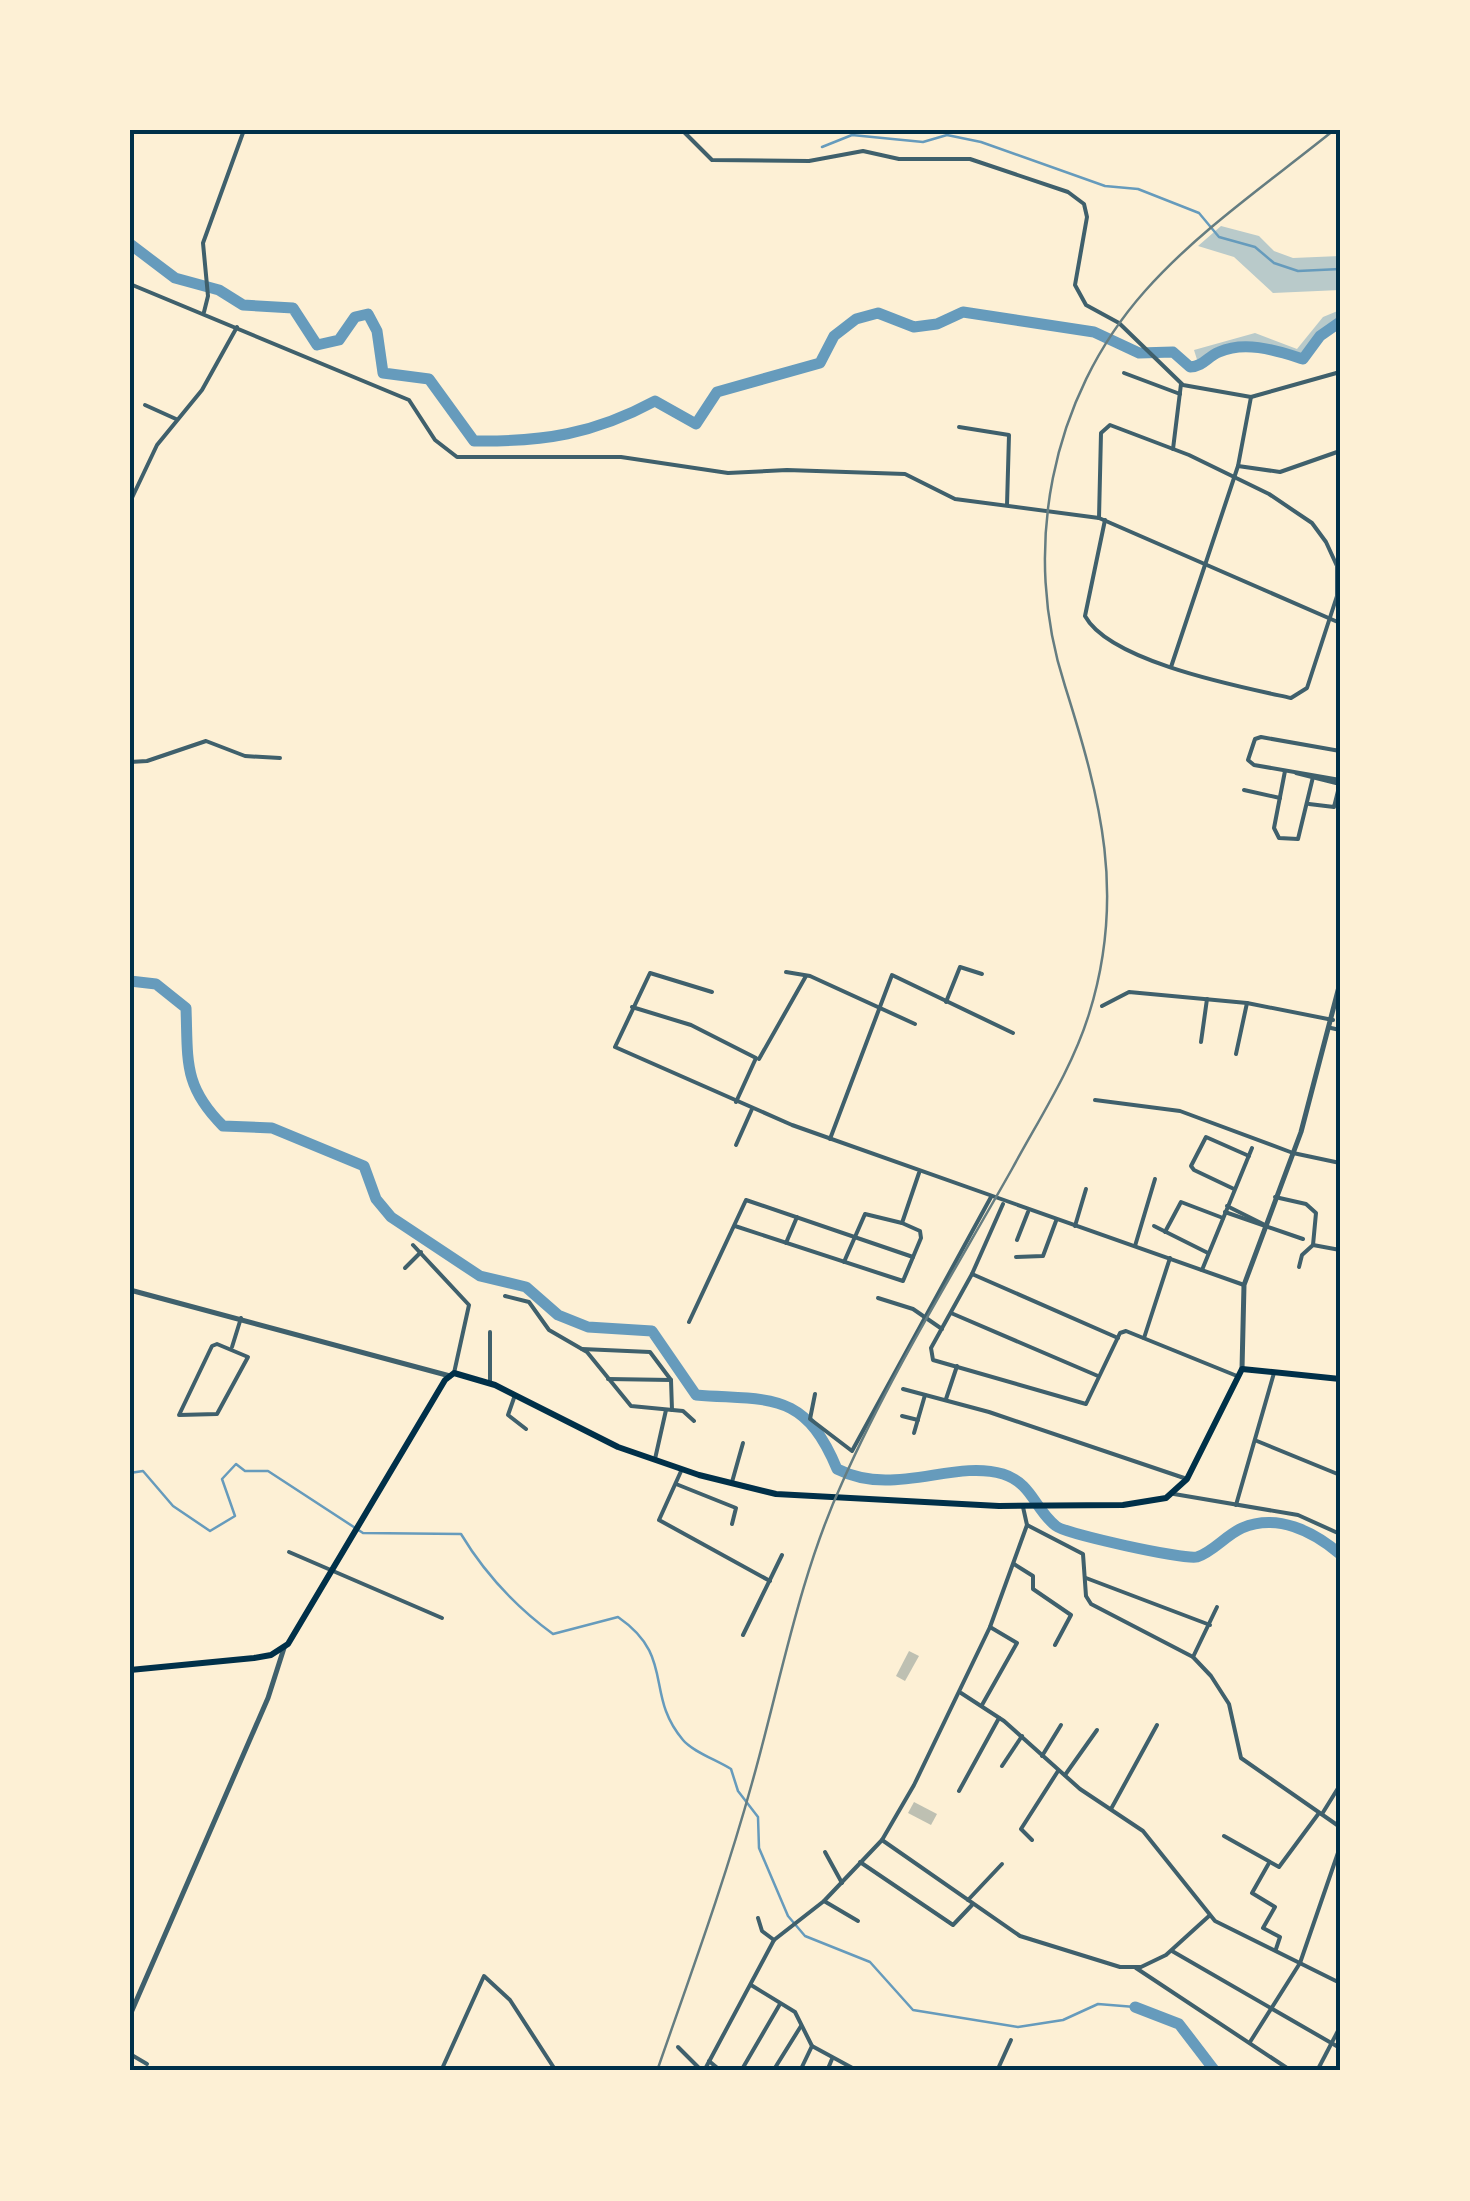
<svg xmlns="http://www.w3.org/2000/svg" width="1470" height="2201" viewBox="0 0 1470 2201" font-family="'Exo 2',sans-serif">
<style>
.green{fill:#b9caca}
.lines{fill:none;stroke-linecap:round;stroke-linejoin:round}
.stream{stroke:#669bbc;stroke-width:2.5}
.river{stroke:#669bbc;stroke-width:11}
.building{fill:#bec0b2}
.minor{stroke:#3f606c;stroke-width:4}
.tertiary{stroke:#3f606c;stroke-width:5}
.primary{stroke:#003049;stroke-width:6}
.rail{stroke:#657d81;stroke-width:2.5}
.neatline{fill:none;stroke:#003049;stroke-width:4}
</style>
<rect width="100%" height="100%" fill="#fdf0d5"/>
<g class="green">
<polygon points="1221,226 1259,236 1274,251 1293,258 1340,256 1340,290 1273,293 1234,257 1198,246"/>
<path d="M1340 310V322L1320 336 1303 359C1264 347 1234 341 1199 366L1194 350 1255 333 1297 349 1323 317Z"/>
</g>
<g class="lines">
<g class="stream">
<polyline points="822,147 852,135 923,142 947,135 981,142 1105,186 1138,189 1199,213 1219,237 1255,247 1274,263 1298,271 1340,269"/>
<path d="M130 1473 143 1471 173 1506 210 1531 235 1516 222 1479 236 1464 245 1471H268L363 1533 461 1534C485 1574 515 1606 553 1634L618 1617C676 1657 644 1694 683 1740 693 1752 717 1760 731 1769L738 1791 758 1817 759 1848 788 1916 805 1936 870 1962 913 2010 1018 2027 1063 2020 1098 2004 1135 2007"/>
</g>
<g class="river">
<path d="M130 244 175 278 219 290 243 305 293 308 317 345 339 340 355 317 368 314 377 331 383 373 429 379 474 441C543 442 594 434 655 401L696 424 717 392 820 363 834 336 856 319 878 313 914 327 937 324 963 312 1094 332 1139 353 1173 352 1190 367C1204 366 1207 357 1219 352 1246 340 1277 351 1303 359L1320 336 1340 322"/>
<path d="M130 981 156 984 186 1008C188 1061 183 1086 223 1126L272 1128 364 1166 376 1199 391 1217 480 1276 526 1287 558 1315 588 1327 652 1331 696 1395C768 1401 804 1389 837 1469 894 1498 953 1459 1003 1474 1032 1483 1035 1510 1056 1526 1065 1534 1185 1560 1197 1557 1213 1552 1226 1535 1242 1528 1277 1513 1313 1531 1340 1554"/>
<polyline points="1135,2007 1179,2024 1215,2071"/>
</g>
</g>
<g class="building">
<polygon points="909,1651 919,1656 905,1681 896,1676"/>
<polygon points="914,1802 937,1814 931,1825 908,1813"/>
</g>
<g class="lines">
<g class="minor">
<polyline points="682,130 712,160 809,161 863,151 899,159 970,159 1068,192 1084,204 1087,217 1075,285 1086,305 1119,323 1183,385 1251,397 1238,466 1171,667"/>
<polyline points="130,284 409,400 435,440 457,457 621,457 728,473 787,470 905,474 955,499 1099,518 1340,623"/>
<polyline points="204,312 208,296 203,243 244,130"/>
<polyline points="1124,373 1180,394"/>
<polyline points="1251,397 1340,372"/>
<polyline points="145,405 176,419"/>
<polyline points="959,427 1009,435 1007,505"/>
<polyline points="1173,449 1181,384"/>
<polyline points="1238,466 1280,472 1340,451"/>
<polyline points="130,502 157,445 202,390 237,327"/>
<path d="M1099 518 1101 433 1110 425 1189 455 1269 494 1312 523 1326 542 1337 566V596L1307 688 1291 698C1241 687 1110 662 1085 616L1105 520"/>
<polyline points="1340,751 1261,737 1255,739 1248,760 1254,765 1340,780"/>
<polyline points="130,762 147,761 206,741 245,756 280,758"/>
<polyline points="1285,771 1274,828 1279,838 1298,839 1313,777"/>
<polyline points="1296,773 1340,784"/>
<polyline points="1244,790 1280,798"/>
<polyline points="1309,804 1334,807 1340,783"/>
<polyline points="786,972 810,976 915,1024"/>
<polyline points="712,992 650,973 615,1047 792,1125 1244,1285"/>
<polyline points="946,1002 960,967 982,974"/>
<polyline points="1102,1006 1129,992 1247,1003 1333,1020"/>
<polyline points="632,1007 691,1025 756,1058 736,1102"/>
<polyline points="1331,1028 1340,1030"/>
<polyline points="1201,1042 1207,999"/>
<polyline points="1236,1054 1247,1003"/>
<polyline points="759,1059 806,976"/>
<polyline points="1095,1100 1180,1111 1293,1153 1340,1163"/>
<polyline points="830,1139 892,975 1013,1033"/>
<polyline points="736,1145 752,1109"/>
<polyline points="1234,1189 1194,1170 1191,1166 1206,1137 1249,1156"/>
<polyline points="1275,1197 1306,1204 1316,1213 1313,1245 1302,1255 1299,1267"/>
<polyline points="1003,1204 972,1274 931,1348 933,1360 1086,1404 1120,1333 1126,1331 1237,1376"/>
<polyline points="1227,1206 1267,1226"/>
<polyline points="1225,1212 1303,1239"/>
<polyline points="735,1226 903,1281 921,1238 920,1231 902,1223 919,1173"/>
<polyline points="1075,1226 1086,1189"/>
<polyline points="1154,1226 1208,1253"/>
<polyline points="1165,1232 1181,1202 1223,1218"/>
<polyline points="1017,1240 1028,1212"/>
<polyline points="786,1243 797,1217"/>
<polyline points="413,1245 469,1305 454,1373"/>
<polyline points="1313,1245 1340,1250"/>
<polyline points="1135,1246 1155,1179"/>
<polyline points="1016,1257 1043,1256 1056,1221"/>
<polyline points="844,1262 865,1214 902,1223"/>
<polyline points="405,1268 421,1252"/>
<polyline points="1202,1270 1252,1148"/>
<polyline points="972,1274 1118,1338"/>
<polyline points="505,1296 529,1302 549,1330 587,1352 631,1406 683,1411 694,1421"/>
<polyline points="878,1298 913,1309 942,1329"/>
<polyline points="951,1313 1098,1376"/>
<polyline points="689,1322 746,1200 913,1257"/>
<polyline points="1144,1338 1170,1258"/>
<polygon points="217,1344 248,1357 217,1414 179,1415 212,1346"/>
<polyline points="232,1347 241,1318"/>
<polyline points="582,1349 650,1352 671,1380 672,1410"/>
<polyline points="608,1379 671,1380"/>
<polyline points="490,1383 490,1332"/>
<polyline points="903,1389 989,1412 1187,1479"/>
<polyline points="815,1394 810,1419 852,1451 991,1197"/>
<polyline points="515,1395 508,1415 526,1429"/>
<polyline points="946,1399 957,1366"/>
<polyline points="902,1416 918,1420"/>
<polyline points="914,1433 925,1395"/>
<polyline points="1257,1441 1340,1475"/>
<polyline points="655,1459 666,1410"/>
<polyline points="682,1469 659,1520 770,1581"/>
<polyline points="732,1482 743,1443"/>
<polyline points="676,1484 736,1508 732,1524"/>
<polyline points="1174,1494 1298,1515 1340,1534"/>
<polyline points="1236,1505 1274,1373"/>
<polyline points="1027,1525 1083,1554 1086,1596 1091,1604 1193,1657 1211,1676 1229,1704 1241,1758 1340,1827"/>
<polyline points="289,1552 442,1618"/>
<polyline points="1014,1564 1033,1576 1033,1589 1071,1615 1055,1645"/>
<polyline points="1086,1578 1210,1625"/>
<polyline points="743,1635 782,1555"/>
<polyline points="1193,1657 1217,1607"/>
<polyline points="961,1693 1004,1721 1080,1789 1143,1831 1215,1921 1340,1983"/>
<polyline points="982,1705 1017,1643 990,1627"/>
<polyline points="1042,1756 1061,1725"/>
<polyline points="1002,1766 1022,1736"/>
<polyline points="1065,1775 1097,1730"/>
<polyline points="959,1791 999,1718"/>
<polyline points="1111,1809 1157,1725"/>
<polyline points="1322,1814 1340,1785"/>
<polyline points="1224,1836 1279,1867 1319,1813"/>
<polyline points="882,1840 1020,1936 1120,1967 1141,1967 1166,1955 1209,1916"/>
<polyline points="1032,1840 1021,1829 1058,1771"/>
<polyline points="825,1852 842,1883"/>
<polyline points="860,1862 953,1925 972,1905"/>
<polyline points="1269,1863 1252,1893 1275,1907 1263,1928 1280,1937 1276,1949"/>
<polyline points="968,1900 1002,1864"/>
<polyline points="824,1901 858,1921"/>
<polyline points="758,1918 762,1931 774,1940"/>
<polyline points="1172,1951 1340,2048"/>
<polyline points="1136,1968 1287,2068"/>
<polyline points="751,1985 795,2012 812,2046 858,2071"/>
<polyline points="1250,2042 1300,1963 1340,1847"/>
<polyline points="678,2047 702,2071"/>
<polyline points="130,2054 147,2064"/>
<polyline points="709,2061 721,2071"/>
<polyline points="441,2071 484,1976 510,2000 556,2071"/>
<polyline points="704,2071 774,1940 824,1901 882,1840 914,1785 990,1627 1027,1525 1023,1507"/>
<polyline points="741,2071 780,2004"/>
<polyline points="773,2071 801,2026"/>
<polyline points="800,2071 812,2046"/>
<polyline points="827,2071 832,2059"/>
<polyline points="997,2071 1011,2040"/>
<polyline points="1317,2071 1340,2027"/>
</g>
<g class="tertiary">
<polyline points="130,1290 450,1376"/>
<polyline points="1242,1369 1244,1285 1301,1132 1340,983"/>
<polyline points="130,2015 268,1698 284,1648"/>
</g>
<polyline class="primary" points="130,1670 254,1658 271,1655 288,1644 445,1380 454,1373 495,1385 618,1447 699,1475 776,1494 999,1506 1123,1505 1166,1498 1187,1479 1242,1369 1340,1379"/>
<path class="rail" d="M657 2071C690 1976 725 1881 752 1783 780 1684 799 1577 842 1483 890 1375 954 1272 1012 1169 1039 1119 1072 1069 1089 1014 1126 896 1101 800 1065 686 1021 551 1050 398 1145 291 1199 230 1271 181 1334 130"/>
</g>
<rect width="1470" height="2201" fill="none" stroke="#fdf0d5" stroke-width="265"/>
<rect x="132" y="132" width="1206" height="1936" class="neatline"/>
</svg>
